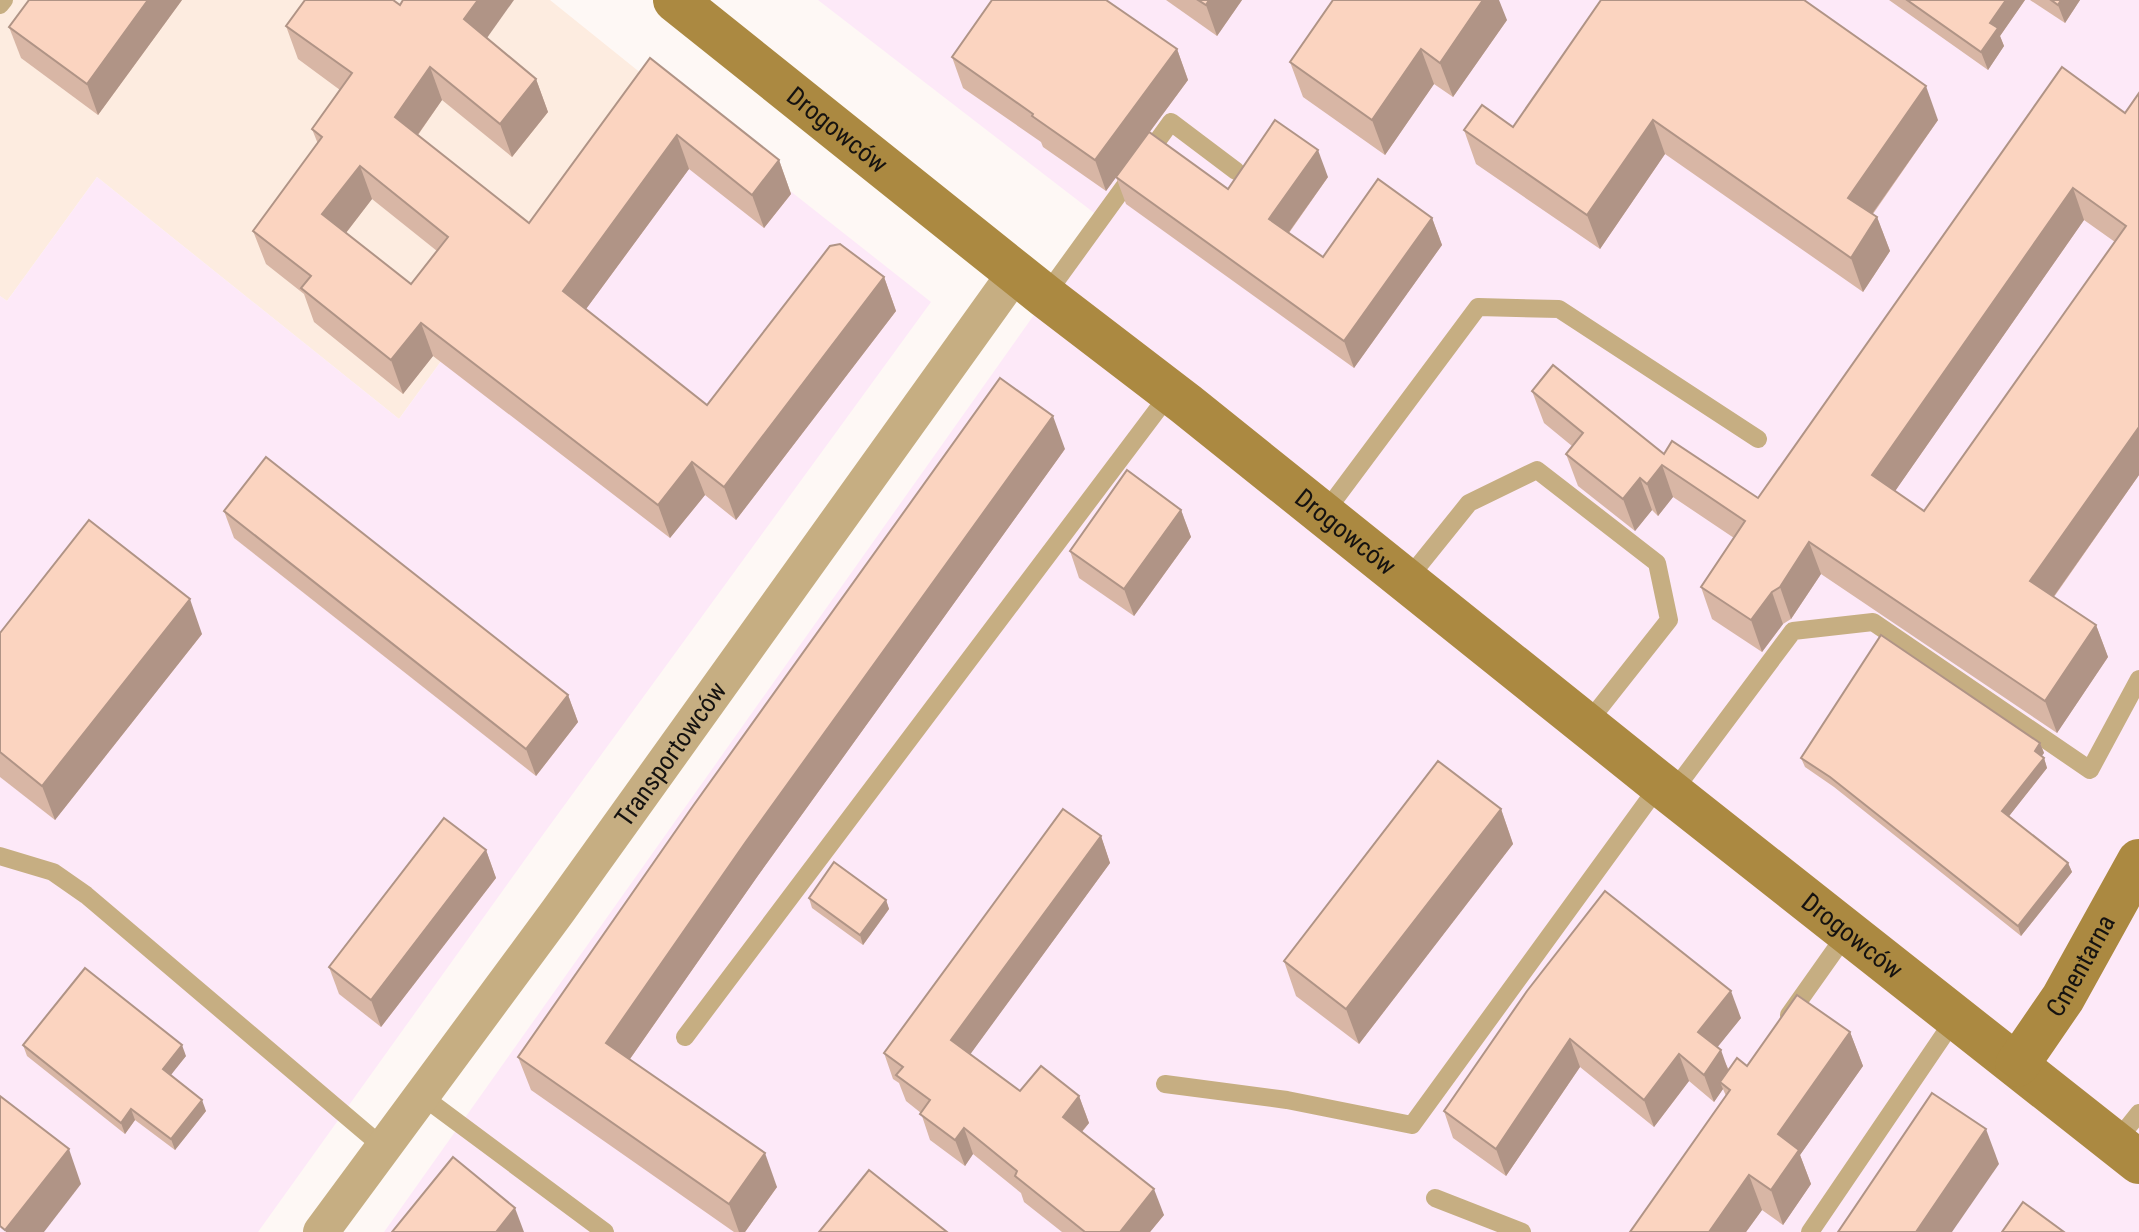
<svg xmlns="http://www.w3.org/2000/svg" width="2139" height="1232" viewBox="0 0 2139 1232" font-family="'Roboto Condensed',sans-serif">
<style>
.commercial{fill:#fdece0}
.industrial{fill:#fde9f8}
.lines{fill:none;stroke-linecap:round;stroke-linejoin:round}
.lane{stroke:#c6ae82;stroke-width:18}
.street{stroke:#c6ae82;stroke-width:36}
.secondary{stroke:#ab8941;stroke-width:44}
.wall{fill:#d8b6a5;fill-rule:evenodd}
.shaded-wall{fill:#b09486}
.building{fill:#fbd4c0;stroke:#b09486;stroke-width:2;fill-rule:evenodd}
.labels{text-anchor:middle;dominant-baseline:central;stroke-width:6;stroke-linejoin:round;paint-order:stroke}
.street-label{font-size:26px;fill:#151210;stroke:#fff}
</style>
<rect width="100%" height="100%" fill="#fef8f5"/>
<polygon class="commercial" points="0,0 550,0 647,78 399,419 97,177 7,301 0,296"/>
<g class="industrial">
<polygon points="818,0 2139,0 2139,1232 384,1232 1102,219"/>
<polygon points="647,78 931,302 534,847 258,1232 0,1232 0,296 7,301 97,177 399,419"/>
</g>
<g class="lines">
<g class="lane">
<polyline points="0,5 4,0"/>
<polyline points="1045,296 1171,122 1236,171"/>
<polyline points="1323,515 1478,307 1559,309 1758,439"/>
<polyline points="1407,580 1469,503 1537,470 1657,563 1669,620 1586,725"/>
<polyline points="1672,793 1793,631 1873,622 2090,770 2139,679"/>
<polyline points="0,856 53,872 86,895 384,1148"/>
<polyline points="1789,1015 1847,933"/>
<polyline points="685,1037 1170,393"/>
<polyline points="1165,1084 1287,1100 1412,1125 1660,784"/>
<polyline points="422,1096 605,1232"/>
<polyline points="2115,1143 2139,1113"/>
<polyline points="1435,1198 1522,1232"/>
<polyline points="1810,1232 1956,1017"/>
</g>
<path class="street" id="s1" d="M321 1232 558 911 1016 272"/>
<g class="secondary">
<path id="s2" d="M675 0 1045 296 1186 404 1660 784 2139 1162"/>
<path id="s3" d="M2017 1065 2063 998 2139 861"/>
</g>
</g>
<g class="wall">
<polygon points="182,0 98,115 21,58 9,27"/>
<polygon points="1166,0 1242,0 1217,36"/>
<polygon points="1601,0 1938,120 1873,214 1877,217 1890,251 1863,292 1665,154 1600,249 1476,164 1464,130 1513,127"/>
<polygon points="1889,0 2025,0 2000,36 2004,46 1988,70"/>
<polygon points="2030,0 2080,0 2065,23"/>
<path d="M400 5 487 38 536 79 548 112 512 157 442 100 418 135 529 223 650 58 779 160 791 194 764 228 689 169 586 309 707 405 884 277 896 311 736 520 705 495 670 538 433 356 403 394 314 322 304 294 266 264 253 231 318 144 312 129 340 90 298 59 286 26ZM372 199 437 251 411 284 346 233Z"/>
<polygon points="1507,20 1453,97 1434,84 1385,155 1303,97 1290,62"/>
<polygon points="1177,49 1188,80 1149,133 1228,189 1328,177 1289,233 1323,257 1432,218 1442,245 1354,368 1126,204 1116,177 1106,191 1043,147 1041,142 963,88 952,57"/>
<path d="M2125 113 2139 475 2054 597 2096 625 2108 657 2057 733 1821 574 1791 619 1783 624 1762 652 1712 619 1701 587 1734 538 1673 497 1658 516 1652 510 1635 531 1578 486 1566 454 1572 446 1544 423 1532 391 1758 498ZM2084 220 2115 242 1924 511 1895 491Z"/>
<polygon points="1065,449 757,877 630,1059 777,1187 745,1232 734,1232 531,1090 518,1057"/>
<polygon points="1181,510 1191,537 1134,616 1079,578 1070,551"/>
<polygon points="224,511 568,695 578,722 536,776 234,538"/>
<polygon points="0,633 202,634 55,820 0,777"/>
<polygon points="2040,743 2044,753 2041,756 2044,758 2047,768 2009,816 2068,863 2072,872 2021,936 1834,787 1805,767 1801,758"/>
<polygon points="1501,809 1513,844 1359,1044 1296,996 1284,961"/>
<polygon points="1101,836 1110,863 970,1054 1020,1091 1079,1096 1089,1123 1082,1132 1164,1215 1150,1232 1062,1232 1024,1202 1021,1193 973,1154 965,1166 930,1140 921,1113 906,1101 899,1083 893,1079 884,1053"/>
<polygon points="486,850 496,878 381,1027 339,994 329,967"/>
<polygon points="809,898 886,900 889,909 863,945 812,908"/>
<polygon points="1527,991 1741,1018 1717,1047 1729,1070 1747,1066 1850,1032 1863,1066 1800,1155 1811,1184 1783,1225 1762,1210 1746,1232 1726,1096 1723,1089 1714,1102 1689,1081 1654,1127 1580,1067 1506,1176 1453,1138 1444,1111"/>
<polygon points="23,1045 186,1056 170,1075 206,1111 175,1150 135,1120 125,1134 27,1056"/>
</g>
<g class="shaded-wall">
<polygon points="148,0 182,0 98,115 87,84"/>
<polygon points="478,0 514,0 477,52 464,19"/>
<polygon points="1209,0 1242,0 1217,36 1206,5"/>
<polygon points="1483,0 1499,0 1507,20 1453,97 1440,63"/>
<polygon points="2006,0 2025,0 2000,36 2004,46 1988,70 1981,52 1990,23"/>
<polygon points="2061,0 2080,0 2065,23 2058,5"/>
<polygon points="1177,49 1188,80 1106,191 1095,160"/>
<polygon points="1421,49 1434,84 1385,155 1372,120"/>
<polygon points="430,67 442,100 407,150 395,117"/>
<polygon points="536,79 548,112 512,157 500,124"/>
<polygon points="1926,86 1938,120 1860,231 1848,198"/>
<polygon points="1653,120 1665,154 1600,249 1587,215"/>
<polygon points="677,135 689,169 575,324 563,291"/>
<polygon points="1318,150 1328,177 1279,246 1269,219"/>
<polygon points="779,160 791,194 764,228 752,195"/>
<polygon points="360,166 372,199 335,247 322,214"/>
<polygon points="2073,188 2084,220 1884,507 1872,475"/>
<polygon points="1877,217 1890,251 1863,292 1851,258"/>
<polygon points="1432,218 1442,245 1354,368 1344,341"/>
<polygon points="884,277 896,311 736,520 724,487"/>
<polygon points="421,323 433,356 403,394 391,360"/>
<polygon points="1053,416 1065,449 757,877 618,1076 606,1043 745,843"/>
<polygon points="2139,427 2139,475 2042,613 2030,581"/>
<polygon points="692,462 705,495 670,538 658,505"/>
<polygon points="1662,465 1673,497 1658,516 1647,484"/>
<polygon points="1640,478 1652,510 1635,531 1623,499"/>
<polygon points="1181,510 1191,537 1134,616 1124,589"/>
<polygon points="1809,542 1821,574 1791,619 1780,587"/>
<polygon points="1772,592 1783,624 1762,652 1751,620"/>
<polygon points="190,599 202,634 55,820 42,786"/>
<polygon points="2096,625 2108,657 2057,733 2045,701"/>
<polygon points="568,695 578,722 536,776 526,749"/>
<polygon points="2040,743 2044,753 2038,761 2035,751"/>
<polygon points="2044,758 2047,768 2006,820 2002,811"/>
<polygon points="1501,809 1513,844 1359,1044 1346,1009"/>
<polygon points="1101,836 1110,863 961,1067 951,1040"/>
<polygon points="486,850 496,878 381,1027 371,1000"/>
<polygon points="2068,863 2072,872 2021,936 2018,926"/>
<polygon points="886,900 889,909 863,945 860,935"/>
<polygon points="1731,991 1741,1018 1708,1059 1698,1032"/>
<polygon points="1850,1032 1863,1066 1800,1155 1811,1184 1783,1225 1771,1190 1778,1134"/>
<polygon points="1570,1039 1580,1067 1506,1176 1496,1149"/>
<polygon points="182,1045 186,1056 167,1080 163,1069"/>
<polygon points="1721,1050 1731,1078 1720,1082 1723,1089 1714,1102 1704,1075"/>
<polygon points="1679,1054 1689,1081 1654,1127 1644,1100"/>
<polygon points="1079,1096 1089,1123 1072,1143 1063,1117"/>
<polygon points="202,1100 206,1111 175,1150 171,1139"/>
<polygon points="131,1109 135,1120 125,1134 121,1123"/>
<polygon points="964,1128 973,1154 965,1166 955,1140"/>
<polygon points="1986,1129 1999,1164 1952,1232 1916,1232"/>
<polygon points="69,1149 81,1184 44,1232 6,1232 5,1230"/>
<polygon points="765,1153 777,1187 745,1232 739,1232 729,1204"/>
<polygon points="1749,1175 1762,1210 1746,1232 1709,1232"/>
<polygon points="1154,1189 1164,1215 1150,1232 1120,1232"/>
<polygon points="515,1208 524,1232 496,1232"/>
</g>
<g class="building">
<polygon points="29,0 148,0 87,84 9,27"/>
<path d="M305 0H393L400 5 403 0H478L464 19 536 79 500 124 430 67 395 117 529 223 650 58 779 160 752 195 677 135 563 291 707 405 830 246 840 244 884 277 724 487 692 462 658 505 421 323 391 360 301 288 311 276 253 231 322 137 312 129 352 73 286 26ZM360 166 448 237 411 284 322 214Z"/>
<polygon points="992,0 1106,0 1177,49 1095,160 1032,116 1033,114 952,57"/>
<polygon points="1198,0 1209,0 1206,5"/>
<polygon points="1333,0 1483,0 1440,63 1421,49 1372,120 1290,62"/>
<polygon points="1601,0 1804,0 1926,86 1848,198 1877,217 1851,258 1653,120 1587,215 1464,130 1482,105 1513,127"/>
<polygon points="1907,0 2006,0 1990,23 1998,28 1981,52"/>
<polygon points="2051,0 2061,0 2058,5"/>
<path d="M2062 67 2125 113 2139 93V427L2030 581 2096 625 2045 701 1809 542 1780 587 1772 592 1751 620 1701 587 1745 521 1662 465 1647 484 1640 478 1623 499 1566 454 1583 433 1532 391 1553 365 1664 454 1672 441 1758 498ZM2073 188 2126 226 1924 511 1872 475Z"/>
<polygon points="1275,120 1318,150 1269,219 1323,257 1378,179 1432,218 1344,341 1116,177 1149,132 1228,189"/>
<polygon points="1000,378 1053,416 745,843 606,1043 765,1153 729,1204 518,1057 693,806"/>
<polygon points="266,457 568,695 526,749 224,511"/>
<polygon points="1127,470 1181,510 1124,589 1070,551"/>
<polygon points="89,520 190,599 42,786 0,752 0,633"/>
<polygon points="1881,635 2040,743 2035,751 2044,758 2002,811 2068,863 2018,926 1830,777 1801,758"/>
<polygon points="1438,761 1501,809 1346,1009 1284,961"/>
<polygon points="1063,809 1101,836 951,1040 1020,1091 1041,1066 1079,1096 1063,1117 1154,1189 1120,1232 1085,1232 1015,1176 1017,1171 964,1128 955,1140 920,1114 930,1100 896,1075 903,1067 884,1053"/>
<polygon points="444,818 486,850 371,1000 329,967"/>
<polygon points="834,862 886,900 860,935 809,898"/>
<polygon points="1605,891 1731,991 1698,1032 1721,1050 1704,1075 1679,1054 1644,1100 1570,1039 1496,1149 1444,1111 1527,991"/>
<polygon points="85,968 182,1045 163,1069 202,1100 171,1139 131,1109 121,1123 23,1045"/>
<polygon points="1797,995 1850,1032 1778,1134 1799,1150 1771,1190 1749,1175 1709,1232 1630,1232 1730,1090 1720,1082 1737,1058 1747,1066"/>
<polygon points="1932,1093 1986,1129 1916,1232 1838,1232"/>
<polygon points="0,1096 69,1149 5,1230 0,1226"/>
<polygon points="453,1157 515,1208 496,1232 392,1232"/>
<polygon points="869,1170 947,1232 819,1232"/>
<polygon points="2023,1202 2064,1232 2002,1232"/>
</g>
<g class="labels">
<g class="street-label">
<text stroke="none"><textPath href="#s2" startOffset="208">Drogowców</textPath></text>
<text stroke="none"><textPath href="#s2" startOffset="856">Drogowców</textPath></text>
<text stroke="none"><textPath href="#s1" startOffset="592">Transportowców</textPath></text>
<text stroke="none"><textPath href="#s2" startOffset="1504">Drogowców</textPath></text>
<text stroke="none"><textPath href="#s3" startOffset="118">Cmentarna</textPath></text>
</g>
</g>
</svg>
